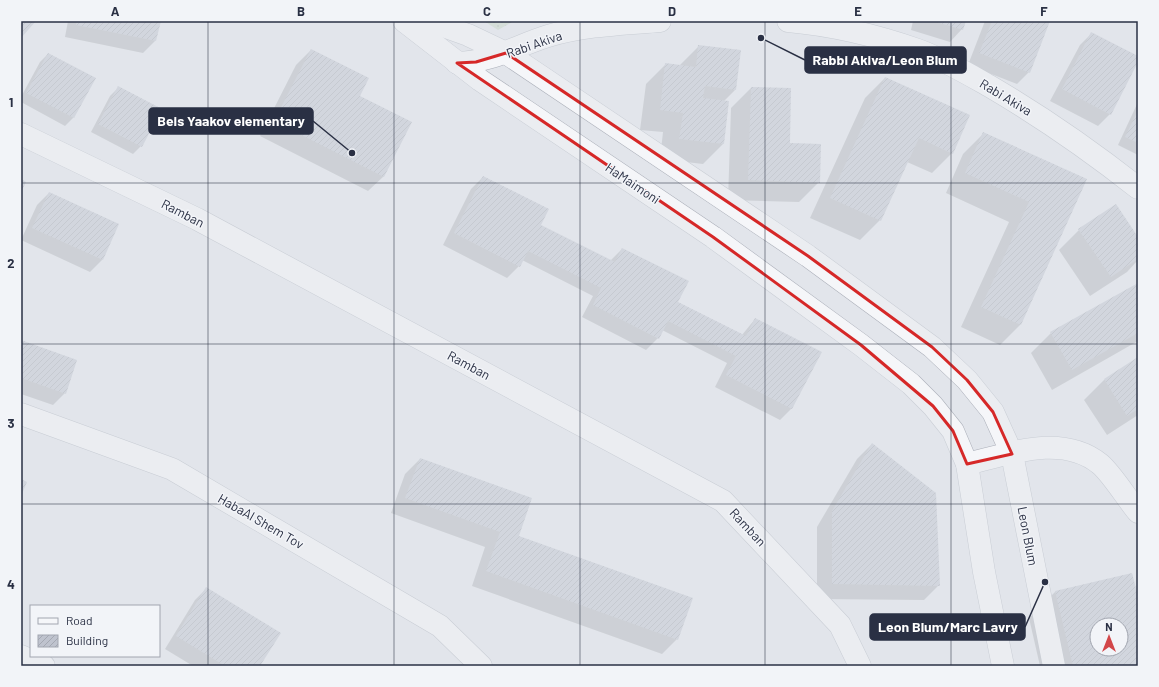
<svg xmlns="http://www.w3.org/2000/svg" width="1159" height="687" viewBox="0 0 1159 687" font-family="Barlow,sans-serif">
<style>
.park{fill:url(#park-dots)}
.shadow{fill:#0003;fill-rule:evenodd}
.building{fill:url(#building-hatch);fill-rule:evenodd}
.lines{fill:none;stroke-linecap:round;stroke-linejoin:round}
.minor-casing{stroke:#abafb9;stroke-width:23}
.minor{stroke:#f5f6f9;stroke-width:22}
.marked{fill:none;stroke:#d62828;stroke-width:3;stroke-linejoin:round}
.grid{fill:none;stroke:#2a3044;stroke-width:1;stroke-opacity:0.55}
.labels{text-anchor:middle;dominant-baseline:central;stroke-width:3;stroke-linejoin:round;paint-order:stroke}
.street-label{font-size:13px;fill:#2a3044;stroke:#f2f4f8}
.leader{fill:none;stroke:#2a3044;stroke-width:1.5}
.callout-dot{fill:#2a3044;stroke:#f2f4f8;stroke-width:1.5}
.callout{fill:#2a3044;stroke:#2a3044;stroke-width:1.5}
.callout-label{font-size:14px;text-anchor:middle;font-weight:bold;fill:#fff}
.neatline{fill:none;stroke:#2a3044;stroke-width:1.5}
.grid-label{font-size:13px;text-anchor:middle;font-weight:bold;fill:#2a3044}
</style>
<defs>
<pattern id="park-dots" width="8" height="8" patternUnits="userSpaceOnUse"><rect width="8" height="8" fill="#c5d5c3"/><path d="M2 2h.1M6 6h.1" fill="none" stroke="#a9b7a9" stroke-width="1.8" stroke-linecap="round"/></pattern>
<pattern id="building-hatch" width="6" height="6" patternUnits="userSpaceOnUse"><rect width="6" height="6" fill="#bfc3ce"/><path d="M-1 1l2-2M0 6l6-6M5 7l2-2" fill="none" stroke="#a4a8b2"/></pattern>
</defs>
<rect width="100%" height="100%" fill="#e2e5eb"/>
<polygon class="park" points="484,21 514,21 498,30"/>
<g class="shadow">
<polygon points="68,21 160,21 155,41 143,53 65,37"/>
<polygon points="913,21 965,21 962,29 950,42 911,30"/>
<polygon points="985,21 1049,21 1029,72 1017,84 968,65"/>
<polygon points="1092,33 1138,57 1110,114 1098,126 1050,101 1080,45"/>
<polygon points="699,46 735,90 723,102 728,102 723,144 703,164 660,159 663,132 640,130 646,84 666,64 679,66"/>
<polygon points="311,50 359,96 384,176 368,191 260,136 296,65"/>
<polygon points="48,54 94,78 73,118 65,126 21,102 21,97 40,62"/>
<polygon points="885,78 952,153 932,173 907,162 880,220 860,240 810,218 865,98"/>
<polygon points="118,88 141,146 133,154 91,132 110,96"/>
<polygon points="751,88 789,144 819,182 799,202 728,200 731,108"/>
<polygon points="1138,102 1138,155 1118,145"/>
<polygon points="983,134 1086,180 1020,325 1000,345 961,327 1009,222 946,193 963,154"/>
<polygon points="483,177 538,229 610,261 622,249 677,302 742,335 755,319 792,408 780,420 715,387 727,363 662,330 658,338 646,350 582,317 593,296 522,260 519,266 507,278 443,245 471,189"/>
<polygon points="49,193 118,224 102,260 90,272 21,240 37,205"/>
<polygon points="1079,230 1138,238 1138,260 1127,272 1090,296 1059,250"/>
<polygon points="1138,284 1138,341 1052,390 1031,353 1051,333"/>
<polygon points="21,341 65,393 53,405 21,394"/>
<polygon points="1138,359 1138,415 1107,435 1084,400 1104,380"/>
<polygon points="872,444 939,585 924,600 817,599 817,527 857,459"/>
<polygon points="420,459 518,536 677,639 662,654 472,586 485,547 391,513 405,474"/>
<path d="M1132 574 1138 600V666H1040L1029 618 1055 592ZM1097 625H1121V649H1097Z"/>
<polygon points="207,588 259,666 193,666 165,649 195,600"/>
</g>
<g class="building">
<polygon points="21,21 36,21 21,38"/>
<polygon points="77,21 161,21 156,41 76,25"/>
<polygon points="933,21 966,21 963,30"/>
<polygon points="992,21 1050,21 1030,73 979,53"/>
<polygon points="1091,32 1138,56 1138,62 1111,115 1062,89"/>
<polygon points="698,45 741,50 736,90 705,86 703,98 729,101 724,144 679,139 683,113 660,110 665,63 696,67"/>
<polygon points="311,49 369,78 360,96 412,122 384,177 274,121"/>
<polygon points="48,53 96,78 74,118 26,93"/>
<polygon points="885,77 970,115 953,154 919,138 881,221 830,198"/>
<polygon points="118,86 162,109 142,147 98,124"/>
<polygon points="751,87 791,88 790,143 821,144 820,183 748,180"/>
<polygon points="1138,110 1138,143 1125,137"/>
<polygon points="983,132 1087,179 1021,325 981,307 1029,202 965,173"/>
<polygon points="483,176 549,209 541,225 615,262 622,248 689,281 678,302 746,336 755,318 822,352 792,409 726,375 736,356 668,321 659,339 593,305 601,288 528,251 520,267 454,233"/>
<polygon points="21,179 26,182 21,192"/>
<polygon points="49,192 119,224 103,260 32,228"/>
<polygon points="1116,204 1138,237 1138,259 1111,277 1078,229"/>
<polygon points="1138,283 1138,333 1072,370 1050,332"/>
<polygon points="21,340 77,360 66,394 21,378"/>
<polygon points="1138,357 1138,409 1127,416 1104,379"/>
<polygon points="872,443 936,493 940,586 832,584 832,511"/>
<polygon points="420,458 532,498 519,536 693,598 678,640 486,571 500,532 405,498"/>
<polygon points="21,479 27,482 21,496"/>
<path d="M1132 573 1138 596V666H1073L1055 591ZM1097 625H1121V649H1097Z"/>
<polygon points="206,587 281,633 260,666 225,666 176,636"/>
</g>
<g class="lines">
<g class="minor-casing">
<g id="minor">
<polyline points="404,21 480,80 713,237 861,345 911,384 933,406 953,431 967,464 984,572 1003,666"/>
<polyline points="429,21 468,35 506,53 808,256 932,347 967,380 993,412 1012,454 1054,666"/>
<path d="M788 21C833 25 875 35 918 50 943 59 968 74 991 87 1042 117 1091 151 1138 188"/>
<path d="M457 63C495 61 513 47 548 36 584 25 623 24 660 21"/>
<polyline points="21,134 197,219 723,501 840,625 860,666"/>
<polyline points="21,414 172,469 440,626 481,666"/>
<path d="M967 464C1009 454 1062 433 1100 464 1112 474 1127 499 1138 512"/>
<polyline points="21,656 44,666"/>
</g>
</g>
<use href="#minor" class="minor"/>
</g>
<path d="M0 0H1159V687H0ZM506 53 808 256 932 347 967 380 993 412 1012 454 967 464 953 431 933 406 861 345 713 237 457 63 476 62Z" fill="#e2e5eb" fill-opacity=".55" fill-rule="evenodd"/>
<path class="marked" d="M506 53 808 256 932 347 967 380 993 412 1012 454 967 464 953 431 933 406 861 345 713 237 457 63 476 62Z"/>
<path class="grid" d="M208 21V666M394 21V666M580 21V666M765 21V666M951 21V666M21 183H1138M21 344H1138M21 504H1138"/>
<g class="labels">
<g class="street-label">
<text transform="translate(534 44) rotate(-19)">Rabi Akiva</text>
<text transform="translate(1006 97) rotate(31)">Rabi Akiva</text>
<text transform="translate(633 183) rotate(34)">HaMaimoni</text>
<text transform="translate(183 213) rotate(27)">Ramban</text>
<text transform="translate(469 365) rotate(28)">Ramban</text>
<text transform="translate(261 521) rotate(30)">HabaAl Shem Tov</text>
<text transform="translate(748 527) rotate(47)">Ramban</text>
<text transform="translate(1028 536) rotate(79)">Leon Blum</text>
</g>
</g>
<path class="leader" d="M761 38L805 60M352 153L313 121M1045 582L1025 627"/>
<g class="callout-dot">
<circle cx="761" cy="38" r="4"/>
<circle cx="352" cy="153" r="4"/>
<circle cx="1045" cy="582" r="4"/>
</g>
<g class="callout">
<rect x="805" y="47" width="161" height="26" rx="4"/>
<rect x="149" y="108" width="164" height="26" rx="4"/>
<rect x="870" y="614" width="155" height="26" rx="4"/>
</g>
<g class="callout-label">
<text x="885" y="65">Rabbi Akiva/Leon Blum</text>
<text x="231" y="126">Beis Yaakov elementary</text>
<text x="948" y="632">Leon Blum/Marc Lavry</text>
</g>
<rect width="1159" height="687" fill="none" stroke="#f2f4f8" stroke-width="44"/>
<rect x="30" y="605" width="130" height="52" fill="#f2f4f8" stroke="#a2a6b0"/>
<rect x="38" y="618" width="20" height="6" fill="#f5f6f9" stroke="#a2a6b0"/>
<text x="66" y="625" font-size="12" fill="#2a3044">Road</text>
<rect x="38" y="635" width="20" height="12" fill="url(#building-hatch)" stroke="#a2a6b0"/>
<text x="66" y="645" font-size="12" fill="#2a3044">Building</text>
<g transform="translate(1109 637)"><circle r="19" fill="#f2f4f8" stroke="#a2a6b0"/>
<path d="M0-3L7 15L0 10L-7 15Z" fill="#d24649"/>
<text y="-6" font-size="11" font-weight="bold" text-anchor="middle" fill="#2a3044">N</text>
</g>
<rect x="22" y="22" width="1115" height="643" class="neatline"/>
<g class="grid-label">
<text x="115" y="16">A</text>
<text x="301" y="16">B</text>
<text x="487" y="16">C</text>
<text x="672" y="16">D</text>
<text x="858" y="16">E</text>
<text x="1044" y="16">F</text>
<text x="11" y="107">1</text>
<text x="11" y="268">2</text>
<text x="11" y="428">3</text>
<text x="11" y="589">4</text>
</g>
</svg>
